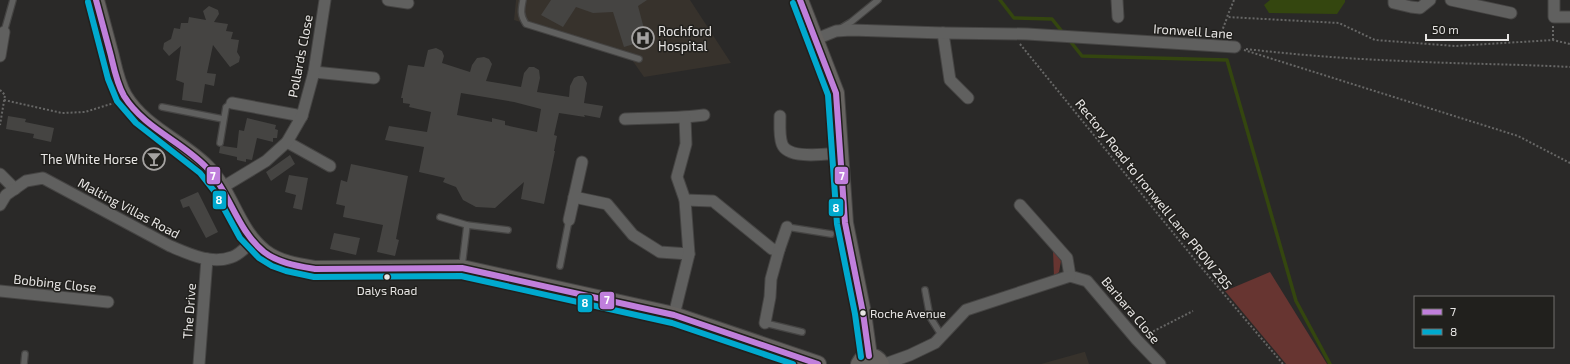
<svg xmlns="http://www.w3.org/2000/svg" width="1570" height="364" viewBox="0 0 1570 364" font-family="'Exo 2',sans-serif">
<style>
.built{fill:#37322c}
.green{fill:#673531}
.water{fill:#34460f}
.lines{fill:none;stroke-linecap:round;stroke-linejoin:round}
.stream{stroke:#34460f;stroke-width:3.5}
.building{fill:#454442;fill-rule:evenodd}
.lane-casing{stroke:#454443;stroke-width:8}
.street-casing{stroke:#454443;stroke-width:13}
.secondary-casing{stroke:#454443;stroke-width:18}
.path{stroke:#676766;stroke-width:2;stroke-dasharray:2 2;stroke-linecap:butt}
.lane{stroke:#60605f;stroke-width:5.5}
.street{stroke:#60605f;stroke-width:11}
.secondary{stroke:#666360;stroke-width:16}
.bus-1-casing{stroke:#21201d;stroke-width:9}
.bus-2-casing{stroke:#21201d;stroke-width:9}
.bus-1{stroke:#c07fdc;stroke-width:6}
.bus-2{stroke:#00a9ce;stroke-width:6}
.bus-dot{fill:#e7e5e4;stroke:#21201d;stroke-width:1.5}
.labels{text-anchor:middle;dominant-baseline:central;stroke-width:3;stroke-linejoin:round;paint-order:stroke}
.bus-label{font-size:12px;fill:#e7e5e4;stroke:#21201d}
.poi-label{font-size:13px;fill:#e7e5e4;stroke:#21201d;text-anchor:start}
.street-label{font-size:13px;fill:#e7e5e4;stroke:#21201d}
.line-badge{stroke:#21201d;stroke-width:1.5}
.badge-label{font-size:11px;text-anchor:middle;font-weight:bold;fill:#fff}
</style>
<rect width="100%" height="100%" fill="#2a2928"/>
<g class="built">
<polygon points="516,0 690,0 731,63 644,77 630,57 514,20"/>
<polygon points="1085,352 1089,364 1041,364 1084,352"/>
</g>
<g class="green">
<polygon points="1053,250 1061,261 1059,272 1054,277"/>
<polygon points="1270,272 1327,364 1286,364 1225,291"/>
</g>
<polygon class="water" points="1270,0 1345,0 1345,2 1337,14 1269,13 1264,5"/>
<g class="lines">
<g class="stream">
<polyline points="1000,0 1014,18 1052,19 1064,34"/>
<polyline points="1070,41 1082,56 1227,60 1296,301 1330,364"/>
</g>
</g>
<g class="building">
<polygon points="551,0 647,0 638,6 647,40 624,47 613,12 593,13 576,7 563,27 541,15"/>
<polygon points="209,6 218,10 219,14 214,22 228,24 226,31 233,32 231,39 239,40 237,52 240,57 239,62 230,67 213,45 207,73 216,74 214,86 205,84 202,103 182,100 184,83 176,80 181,46 169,56 163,49 164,43 171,39 174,28 180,29 181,23 188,23 189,17 206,20 203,11"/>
<path d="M436 48 442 51 444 56 442 63 470 72 472 65 477 58 484 57 489 59 492 64 486 81 521 87 524 73 529 67H534L539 70 540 78 537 92 569 97 570 86 574 78 578 76H583L587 83 584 103 603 106 600 118 584 115 585 117 559 113 554 135 557 136 554 151H555L544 204 521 199 524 182 495 208 476 207 463 200 456 187 443 182 445 178 419 172 424 147 385 140 389 126 427 132 431 112 409 107 410 104 403 103V98H401L408 65 424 67 428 50ZM461 93 514 102 541 109 537 132 505 125V121L492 118V122L457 115Z"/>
<polygon points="8,116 26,119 25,122 54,128 51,142 33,138 34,134 6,129"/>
<polygon points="247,118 276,125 275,129 278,130 277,138 273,138 273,142 257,138 252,160 246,159 246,162 237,160 237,157 219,153 220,147 223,146 237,148 239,130 244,131"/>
<polygon points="290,155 295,164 271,181 266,172"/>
<polygon points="351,164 408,176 396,239 399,240 395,256 377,252 383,225 343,217 345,206 336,204 341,180 347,182"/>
<polygon points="289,175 308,178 302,210 293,208 296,195 285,192"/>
<polygon points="198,192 218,232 206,238 189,206 183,208 180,200"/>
<polygon points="334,233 360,238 356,255 330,249"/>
</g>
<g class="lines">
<g class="lane-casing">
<g id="lane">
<path d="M523 0C521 10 520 15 526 24L639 59"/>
<polyline points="841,28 851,22 878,0"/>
<polyline points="4,32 13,0"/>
<polyline points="162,107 223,119"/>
<polyline points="220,143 226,107 232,103"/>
<polyline points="440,217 467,225 508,230"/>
<polyline points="787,227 831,234"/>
<polyline points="462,266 467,225"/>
<polyline points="560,266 569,220"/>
<polyline points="925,290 930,317 942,336"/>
<polyline points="765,323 802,332"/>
<polyline points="24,364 25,354"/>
</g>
</g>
<g class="street-casing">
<g id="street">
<polyline points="388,0 408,3"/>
<polyline points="1117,0 1118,17"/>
<polyline points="1394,0 1394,3 1411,7 1420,8 1430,0"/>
<polyline points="1451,0 1511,13"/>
<polyline points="1554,0 1554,17 1570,17"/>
<polyline points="943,33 950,80 968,98"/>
<polyline points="816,39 836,31 851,30 943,33 1027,34 1235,47"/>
<polyline points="0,56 4,32"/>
<polyline points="314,72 374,78"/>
<polyline points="232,103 302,116"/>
<path d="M780 116C780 124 779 136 782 144 788 160 826 154 840 153"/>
<path d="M625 119C651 117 678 119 704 115"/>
<polyline points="287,142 330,166"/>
<polyline points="0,174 15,189"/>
<polyline points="223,187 266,161 287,142 302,116 314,72 325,0"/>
<polyline points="574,197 607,204 633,235 660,252 689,254"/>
<polyline points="685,200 713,201 772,249 779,250"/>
<path d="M0 205 6 195 26 181 43 178 170 246C189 254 211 265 232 257 239 255 246 247 252 242"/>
<polyline points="1020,205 1067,258 1070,276 1087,281 1137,340 1160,364"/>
<polyline points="569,220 582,162"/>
<polyline points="0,291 108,302"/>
<polyline points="674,315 689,254 685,200 677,177 686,144 685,118"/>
<polyline points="765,323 770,297 771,279 779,250 787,227"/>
<polyline points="199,364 207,259"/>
<polyline points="885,364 910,355 935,343 966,310 1070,276"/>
</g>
</g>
<g class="secondary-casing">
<g id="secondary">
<path d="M96 0C101 19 106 37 111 56 114 69 117 84 124 96 143 128 181 142 206 167 231 192 236 230 264 252 278 263 297 266 315 269L462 268 674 315 818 364"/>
<polyline points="800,0 836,93 845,223 863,313 869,356"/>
<path d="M859 364C864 354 876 354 881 364"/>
</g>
</g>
<g class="path">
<polyline points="1234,0 1227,17 1339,23 1375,40 1455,46 1553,40 1570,44"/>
<polyline points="1220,36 1227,18"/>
<polyline points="1553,40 1553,26"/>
<polyline points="1020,44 1196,261 1283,364"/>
<path d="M1246 49C1298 55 1351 59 1403 61 1459 64 1514 64 1570 67"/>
<polyline points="1244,50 1518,136 1570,163"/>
<polyline points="0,90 5,95 0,125"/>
<polyline points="4,100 62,113 85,112 114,103"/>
<polyline points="1146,335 1193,311"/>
</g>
<use href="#lane" class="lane"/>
<use href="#street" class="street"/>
<use href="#secondary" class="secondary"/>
<g class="bus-1-casing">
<g id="bus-1">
<path d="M96 0C101 19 106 37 111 56 114 69 117 84 124 96 144 128 181 141 206 167 230 192 236 229 264 252 278 263 298 266 315 269L462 268 674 315 818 364"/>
<polyline points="800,0 836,93 845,223 863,313 869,356"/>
</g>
</g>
<g class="bus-2-casing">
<g id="bus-2">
<polyline points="88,2 108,79 117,101 136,123 200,173 215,192 240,238 259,258 272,266 286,271 314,277 461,276 672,323 793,364"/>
<polyline points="793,3 828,95 837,224 855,314 861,357"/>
</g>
</g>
<use href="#bus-1" class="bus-1"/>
<use href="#bus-2" class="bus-2"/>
</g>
<defs>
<g id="hospital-ring" transform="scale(1.15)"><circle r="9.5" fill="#21201d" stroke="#a5a3a2" stroke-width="1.5"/><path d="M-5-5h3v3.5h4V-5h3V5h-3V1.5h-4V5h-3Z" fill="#a5a3a2"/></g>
<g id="bar-ring" transform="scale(1.15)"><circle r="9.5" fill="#21201d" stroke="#a5a3a2" stroke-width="1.5"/><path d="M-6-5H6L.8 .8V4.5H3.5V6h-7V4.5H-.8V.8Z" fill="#a5a3a2"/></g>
</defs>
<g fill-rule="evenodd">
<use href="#hospital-ring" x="643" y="38"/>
<use href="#bar-ring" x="154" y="159"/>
</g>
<g class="bus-dot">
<circle cx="387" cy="277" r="3.5"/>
<circle cx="863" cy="313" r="3.5"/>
</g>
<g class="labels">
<g class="bus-label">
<text x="387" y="290">Dalys Road</text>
<text x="870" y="313" text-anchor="start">Roche Avenue</text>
</g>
<g class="poi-label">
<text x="658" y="31">Rochford<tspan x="658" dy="15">Hospital</tspan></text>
<text x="138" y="159" text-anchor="end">The White Horse</text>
</g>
<g class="street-label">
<text transform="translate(1193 31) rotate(4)">Ironwell Lane</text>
<text transform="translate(300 56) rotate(-79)">Pollards Close</text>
<text transform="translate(1154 194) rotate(51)">Rectory Road to Ironwell Lane PROW 285</text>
<text transform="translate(129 208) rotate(28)">Malting Villas Road</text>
<text transform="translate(55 283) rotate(6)">Bobbing Close</text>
<text transform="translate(1131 310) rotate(50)">Barbara Close</text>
<text transform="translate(189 311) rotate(-86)">The Drive</text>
</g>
</g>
<g class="line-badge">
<rect x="834" y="166" width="15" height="19" rx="4" fill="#c07fdc"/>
<rect x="206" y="166" width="15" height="19" rx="4" fill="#c07fdc"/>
<rect x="212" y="190" width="15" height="20" rx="4" fill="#00a9ce"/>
<rect x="828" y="198" width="16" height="19" rx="4" fill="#00a9ce"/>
<rect x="599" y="291" width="16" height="19" rx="4" fill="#c07fdc"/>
<rect x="577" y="294" width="16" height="19" rx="4" fill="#00a9ce"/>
</g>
<g class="badge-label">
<text x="842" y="180">7</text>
<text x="213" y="180">7</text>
<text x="219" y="204">8</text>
<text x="836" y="212">8</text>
<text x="607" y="304">7</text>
<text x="585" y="307">8</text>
</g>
<rect x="1414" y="296" width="140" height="52" fill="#21201d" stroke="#706f6d"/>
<rect x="1422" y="309" width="20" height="6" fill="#c07fdc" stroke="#706f6d"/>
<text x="1450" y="316" font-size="12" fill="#e7e5e4">7</text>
<rect x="1422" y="329" width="20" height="6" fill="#00a9ce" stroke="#706f6d"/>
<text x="1450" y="336" font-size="12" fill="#e7e5e4">8</text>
<path d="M1426 34v6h82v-6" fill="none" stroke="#e7e5e4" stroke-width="2"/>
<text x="1432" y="34" font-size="12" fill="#e7e5e4" stroke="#21201d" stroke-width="3" paint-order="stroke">50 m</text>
</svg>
